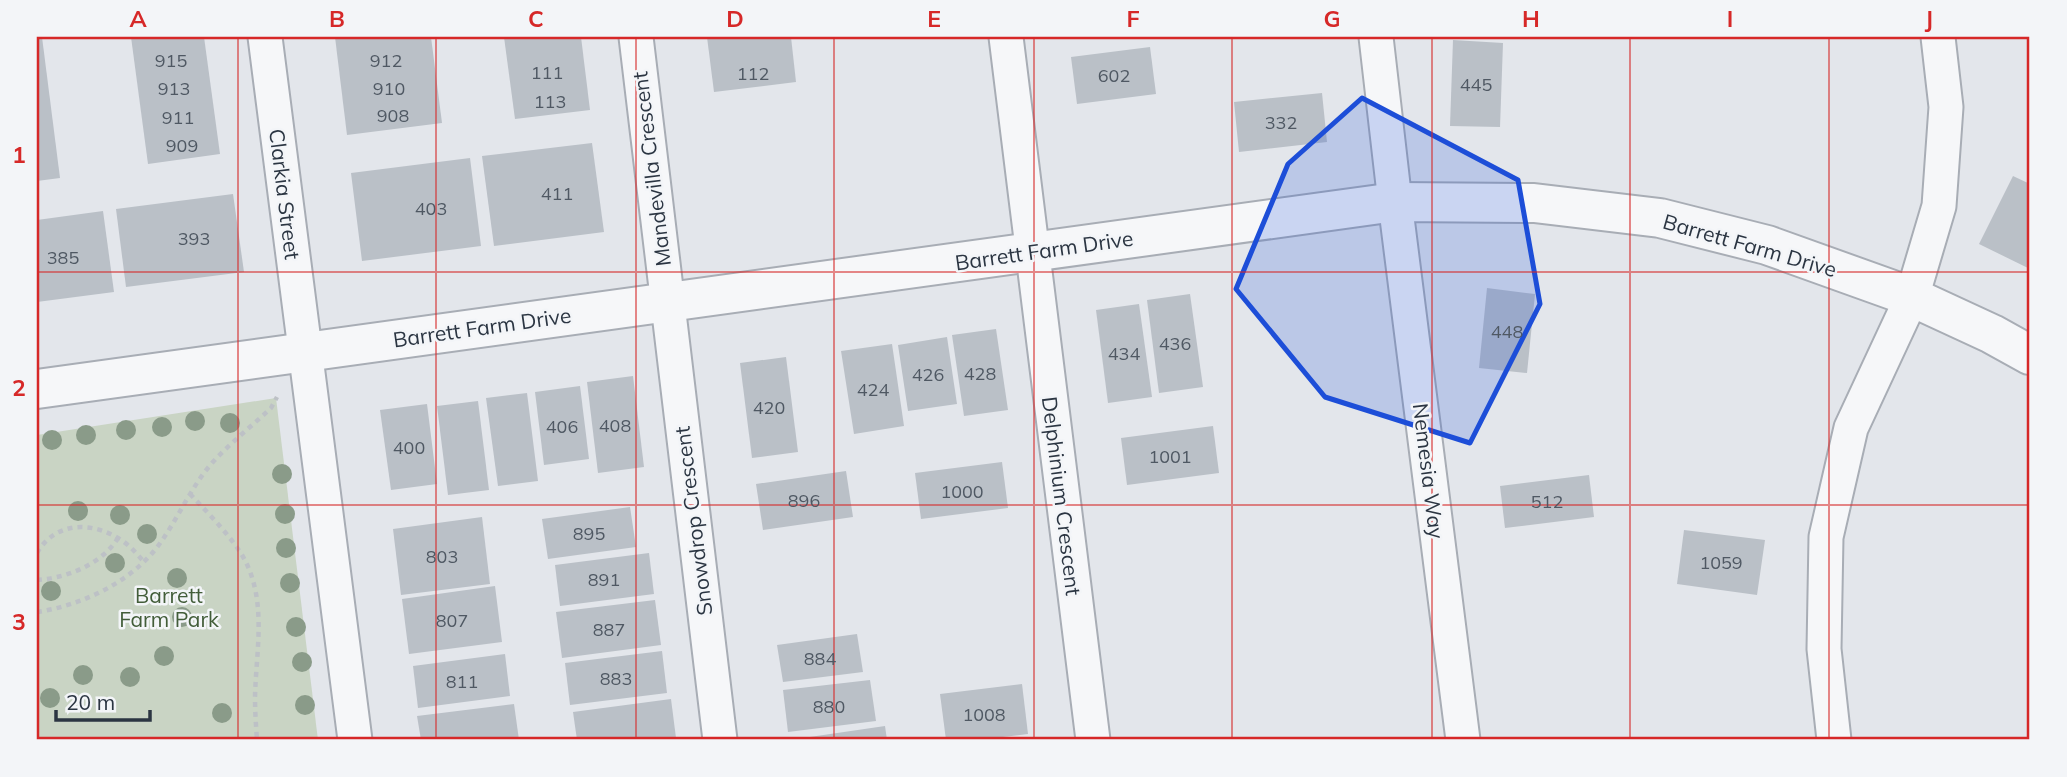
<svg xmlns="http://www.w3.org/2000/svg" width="2067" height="777" viewBox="0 0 2067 777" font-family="Mulish,sans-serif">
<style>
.green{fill:#c9d4c4}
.building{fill:#bac0c7}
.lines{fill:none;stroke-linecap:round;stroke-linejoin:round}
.minor-casing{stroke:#a8adb5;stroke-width:37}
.tertiary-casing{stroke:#a8adb5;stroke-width:42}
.path{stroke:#bdc1c6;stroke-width:4.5;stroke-dasharray:5 5;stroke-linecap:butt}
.minor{stroke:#f6f7f9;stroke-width:33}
.tertiary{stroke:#f6f7f9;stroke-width:38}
.tree{fill:#8a9b89}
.marked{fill:#1d4ed8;fill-opacity:0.2;stroke:#1d4ed8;stroke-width:5;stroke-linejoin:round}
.grid{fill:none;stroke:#d62828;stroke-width:2;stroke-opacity:0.55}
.labels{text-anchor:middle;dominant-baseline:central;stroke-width:5;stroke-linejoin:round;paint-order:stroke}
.number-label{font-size:18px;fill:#4f5863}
.street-label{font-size:21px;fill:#2b3542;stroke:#f3f5f8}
.park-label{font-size:21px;fill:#425d39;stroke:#f3f5f8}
.neatline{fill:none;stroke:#d62828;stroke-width:2.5}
.grid-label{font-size:23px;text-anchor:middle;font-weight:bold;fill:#d62828}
</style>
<rect width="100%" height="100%" fill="#e3e6eb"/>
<polygon class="green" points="276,398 318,740 37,740 37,435"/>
<g class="building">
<polygon points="37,37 42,37 60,178 37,181"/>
<polygon points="131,37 204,37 220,154 148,164"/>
<polygon points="335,37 431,37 442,123 347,135"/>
<polygon points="504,37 581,37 590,110 515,119"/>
<polygon points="707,37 791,37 796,82 714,92"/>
<polygon points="1453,40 1503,43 1500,127 1450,126"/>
<polygon points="1150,47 1156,94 1077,104 1071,57"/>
<polygon points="1322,93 1327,142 1239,152 1234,102"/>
<polygon points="592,143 604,232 494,246 482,156"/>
<polygon points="470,158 481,246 362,261 351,173"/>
<polygon points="2013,176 2030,184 2030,269 1979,244"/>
<polygon points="233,194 244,272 126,287 116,209"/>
<polygon points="103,211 114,292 37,302 37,220"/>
<polygon points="1487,288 1535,294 1527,373 1479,368"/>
<polygon points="1190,294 1203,387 1159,393 1147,300"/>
<polygon points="1139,304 1152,397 1108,403 1096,310"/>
<polygon points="996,329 1008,410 964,416 952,335"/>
<polygon points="947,337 957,404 908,411 898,345"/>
<polygon points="892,344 904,426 854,434 841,351"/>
<polygon points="786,357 798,452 752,458 740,363"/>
<polygon points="633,376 644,467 598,473 587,382"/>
<polygon points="580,386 589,459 544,465 535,392"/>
<polygon points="527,393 538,481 498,486 486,398"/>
<polygon points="478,401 489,490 448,495 437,406"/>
<polygon points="427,404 437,484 391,490 380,410"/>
<polygon points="1213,426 1219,473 1127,485 1121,438"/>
<polygon points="1002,462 1008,508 921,519 915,473"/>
<polygon points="846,471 853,517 763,530 756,484"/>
<polygon points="1589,475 1594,517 1505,528 1500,486"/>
<polygon points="630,507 636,547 548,559 542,519"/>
<polygon points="482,517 490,584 401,595 393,529"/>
<polygon points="1684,530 1765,540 1757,595 1677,584"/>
<polygon points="649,553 654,594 560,606 555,565"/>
<polygon points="495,586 502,642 409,654 402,599"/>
<polygon points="655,600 661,645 562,658 556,612"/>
<polygon points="857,634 863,672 783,682 777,645"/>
<polygon points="662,651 667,693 570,705 565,663"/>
<polygon points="505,654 510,696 418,708 413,666"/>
<polygon points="870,680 876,721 788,732 783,690"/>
<polygon points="1022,684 1028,734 977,740 946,740 940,694"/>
<polygon points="671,699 676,738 660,740 577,740 573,712"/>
<polygon points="514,704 519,740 421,740 417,716"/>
<polygon points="885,726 887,740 796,740 796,739"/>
</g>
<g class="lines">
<g class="minor-casing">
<g id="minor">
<polyline points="265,37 355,740"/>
<polyline points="636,37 720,740"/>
<polyline points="1006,37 1093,740"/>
<polyline points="1376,37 1395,202 1463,740"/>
<polyline points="1834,740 1824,649 1826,537 1851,428 1912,297 1939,206 1946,107 1938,37"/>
</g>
</g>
<g class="tertiary-casing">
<polyline id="tertiary" points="37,389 1395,202 1534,203 1660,218 1767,245 1912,297 1992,334 2030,355"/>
</g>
<g class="path">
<path d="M190 494C208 513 228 533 242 555 268 599 256 650 255 697 255 712 256 726 257 740"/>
<path d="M37 553C56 520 95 521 124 542 132 548 138 555 144 562"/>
<path d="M37 580C67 578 102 564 118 538"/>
<path d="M37 612C84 605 136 580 163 539 180 514 192 486 212 463 230 443 252 426 271 408L277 397"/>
</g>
<use href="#minor" class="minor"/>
<use href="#tertiary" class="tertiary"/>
</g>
<g class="tree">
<circle cx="195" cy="421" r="10"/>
<circle cx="230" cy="423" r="10"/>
<circle cx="162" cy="427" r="10"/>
<circle cx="126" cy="430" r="10"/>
<circle cx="86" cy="435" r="10"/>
<circle cx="52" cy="440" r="10"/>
<circle cx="282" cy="474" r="10"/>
<circle cx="78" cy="511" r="10"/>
<circle cx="285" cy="514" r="10"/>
<circle cx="120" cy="515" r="10"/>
<circle cx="147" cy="534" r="10"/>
<circle cx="286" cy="548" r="10"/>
<circle cx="115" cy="563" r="10"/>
<circle cx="177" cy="578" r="10"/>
<circle cx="290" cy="583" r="10"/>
<circle cx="51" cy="591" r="10"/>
<circle cx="182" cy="617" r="10"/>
<circle cx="296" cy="627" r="10"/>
<circle cx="164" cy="656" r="10"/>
<circle cx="302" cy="662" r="10"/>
<circle cx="83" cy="675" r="10"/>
<circle cx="130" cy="677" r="10"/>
<circle cx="50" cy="698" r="10"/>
<circle cx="305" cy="705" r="10"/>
<circle cx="222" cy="713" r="10"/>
</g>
<path class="marked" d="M1362 98 1518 180 1540 304 1470 443 1325 397 1236 289 1288 164Z"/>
<path class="grid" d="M238 37V740M436 37V740M636 37V740M834 37V740M1034 37V740M1232 37V740M1432 37V740M1630 37V740M1829 37V740M37 272H2030M37 505H2030"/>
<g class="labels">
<g class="number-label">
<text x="171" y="60">915</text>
<text x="386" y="60">912</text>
<text x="547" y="72">111</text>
<text x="753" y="73">112</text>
<text x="1114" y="75">602</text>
<text x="1476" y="84">445</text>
<text x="174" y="88">913</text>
<text x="389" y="88">910</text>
<text x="550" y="101">113</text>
<text x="393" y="115">908</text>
<text x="178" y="117">911</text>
<text x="1281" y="122">332</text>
<text x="182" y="145">909</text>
<text x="557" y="193">411</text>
<text x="431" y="208">403</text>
<text x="194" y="238">393</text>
<text x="63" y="257">385</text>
<text x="1507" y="331">448</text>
<text x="1175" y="343">436</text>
<text x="1124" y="353">434</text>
<text x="980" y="373">428</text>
<text x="928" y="374">426</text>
<text x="873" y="389">424</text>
<text x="769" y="407">420</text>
<text x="615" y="425">408</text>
<text x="562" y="426">406</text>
<text x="409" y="447">400</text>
<text x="1170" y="456">1001</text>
<text x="962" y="491">1000</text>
<text x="804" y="500">896</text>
<text x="1547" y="501">512</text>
<text x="589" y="533">895</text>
<text x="442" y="556">803</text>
<text x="1721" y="562">1059</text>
<text x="604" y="579">891</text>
<text x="452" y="620">807</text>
<text x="609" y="629">887</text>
<text x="820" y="658">884</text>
<text x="616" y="678">883</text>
<text x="462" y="681">811</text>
<text x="829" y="706">880</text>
<text x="984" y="714">1008</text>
</g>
<g class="street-label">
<text transform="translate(651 169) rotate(-97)">Mandevilla Crescent</text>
<text transform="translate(285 194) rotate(83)">Clarkia Street</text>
<text transform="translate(1750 245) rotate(16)">Barrett Farm Drive</text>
<text transform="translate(1044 250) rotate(-8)">Barrett Farm Drive</text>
<text transform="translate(482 327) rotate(-8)">Barrett Farm Drive</text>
<text transform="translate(1429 471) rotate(83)">Nemesia Way</text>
<text transform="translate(1062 496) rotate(83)">Delphinium Crescent</text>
<text transform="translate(693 521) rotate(-97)">Snowdrop Crescent</text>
</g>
<g class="park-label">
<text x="169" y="595">Barrett<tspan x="169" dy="24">Farm Park</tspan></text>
</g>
</g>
<rect width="2067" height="777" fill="none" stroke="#f3f5f8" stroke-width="77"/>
<path d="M56 710v10h94v-10" fill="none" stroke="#2b3542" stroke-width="3.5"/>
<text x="66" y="710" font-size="21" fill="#2b3542" stroke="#f3f5f8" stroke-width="5" paint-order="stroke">20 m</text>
<rect x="38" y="38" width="1990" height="700" class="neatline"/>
<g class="grid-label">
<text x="138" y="27">A</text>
<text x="337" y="27">B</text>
<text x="536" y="27">C</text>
<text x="735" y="27">D</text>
<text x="934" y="27">E</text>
<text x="1133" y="27">F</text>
<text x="1332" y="27">G</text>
<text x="1531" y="27">H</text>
<text x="1730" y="27">I</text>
<text x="1929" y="27">J</text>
<text x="19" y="163">1</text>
<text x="19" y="396">2</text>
<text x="19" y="630">3</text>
</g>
</svg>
